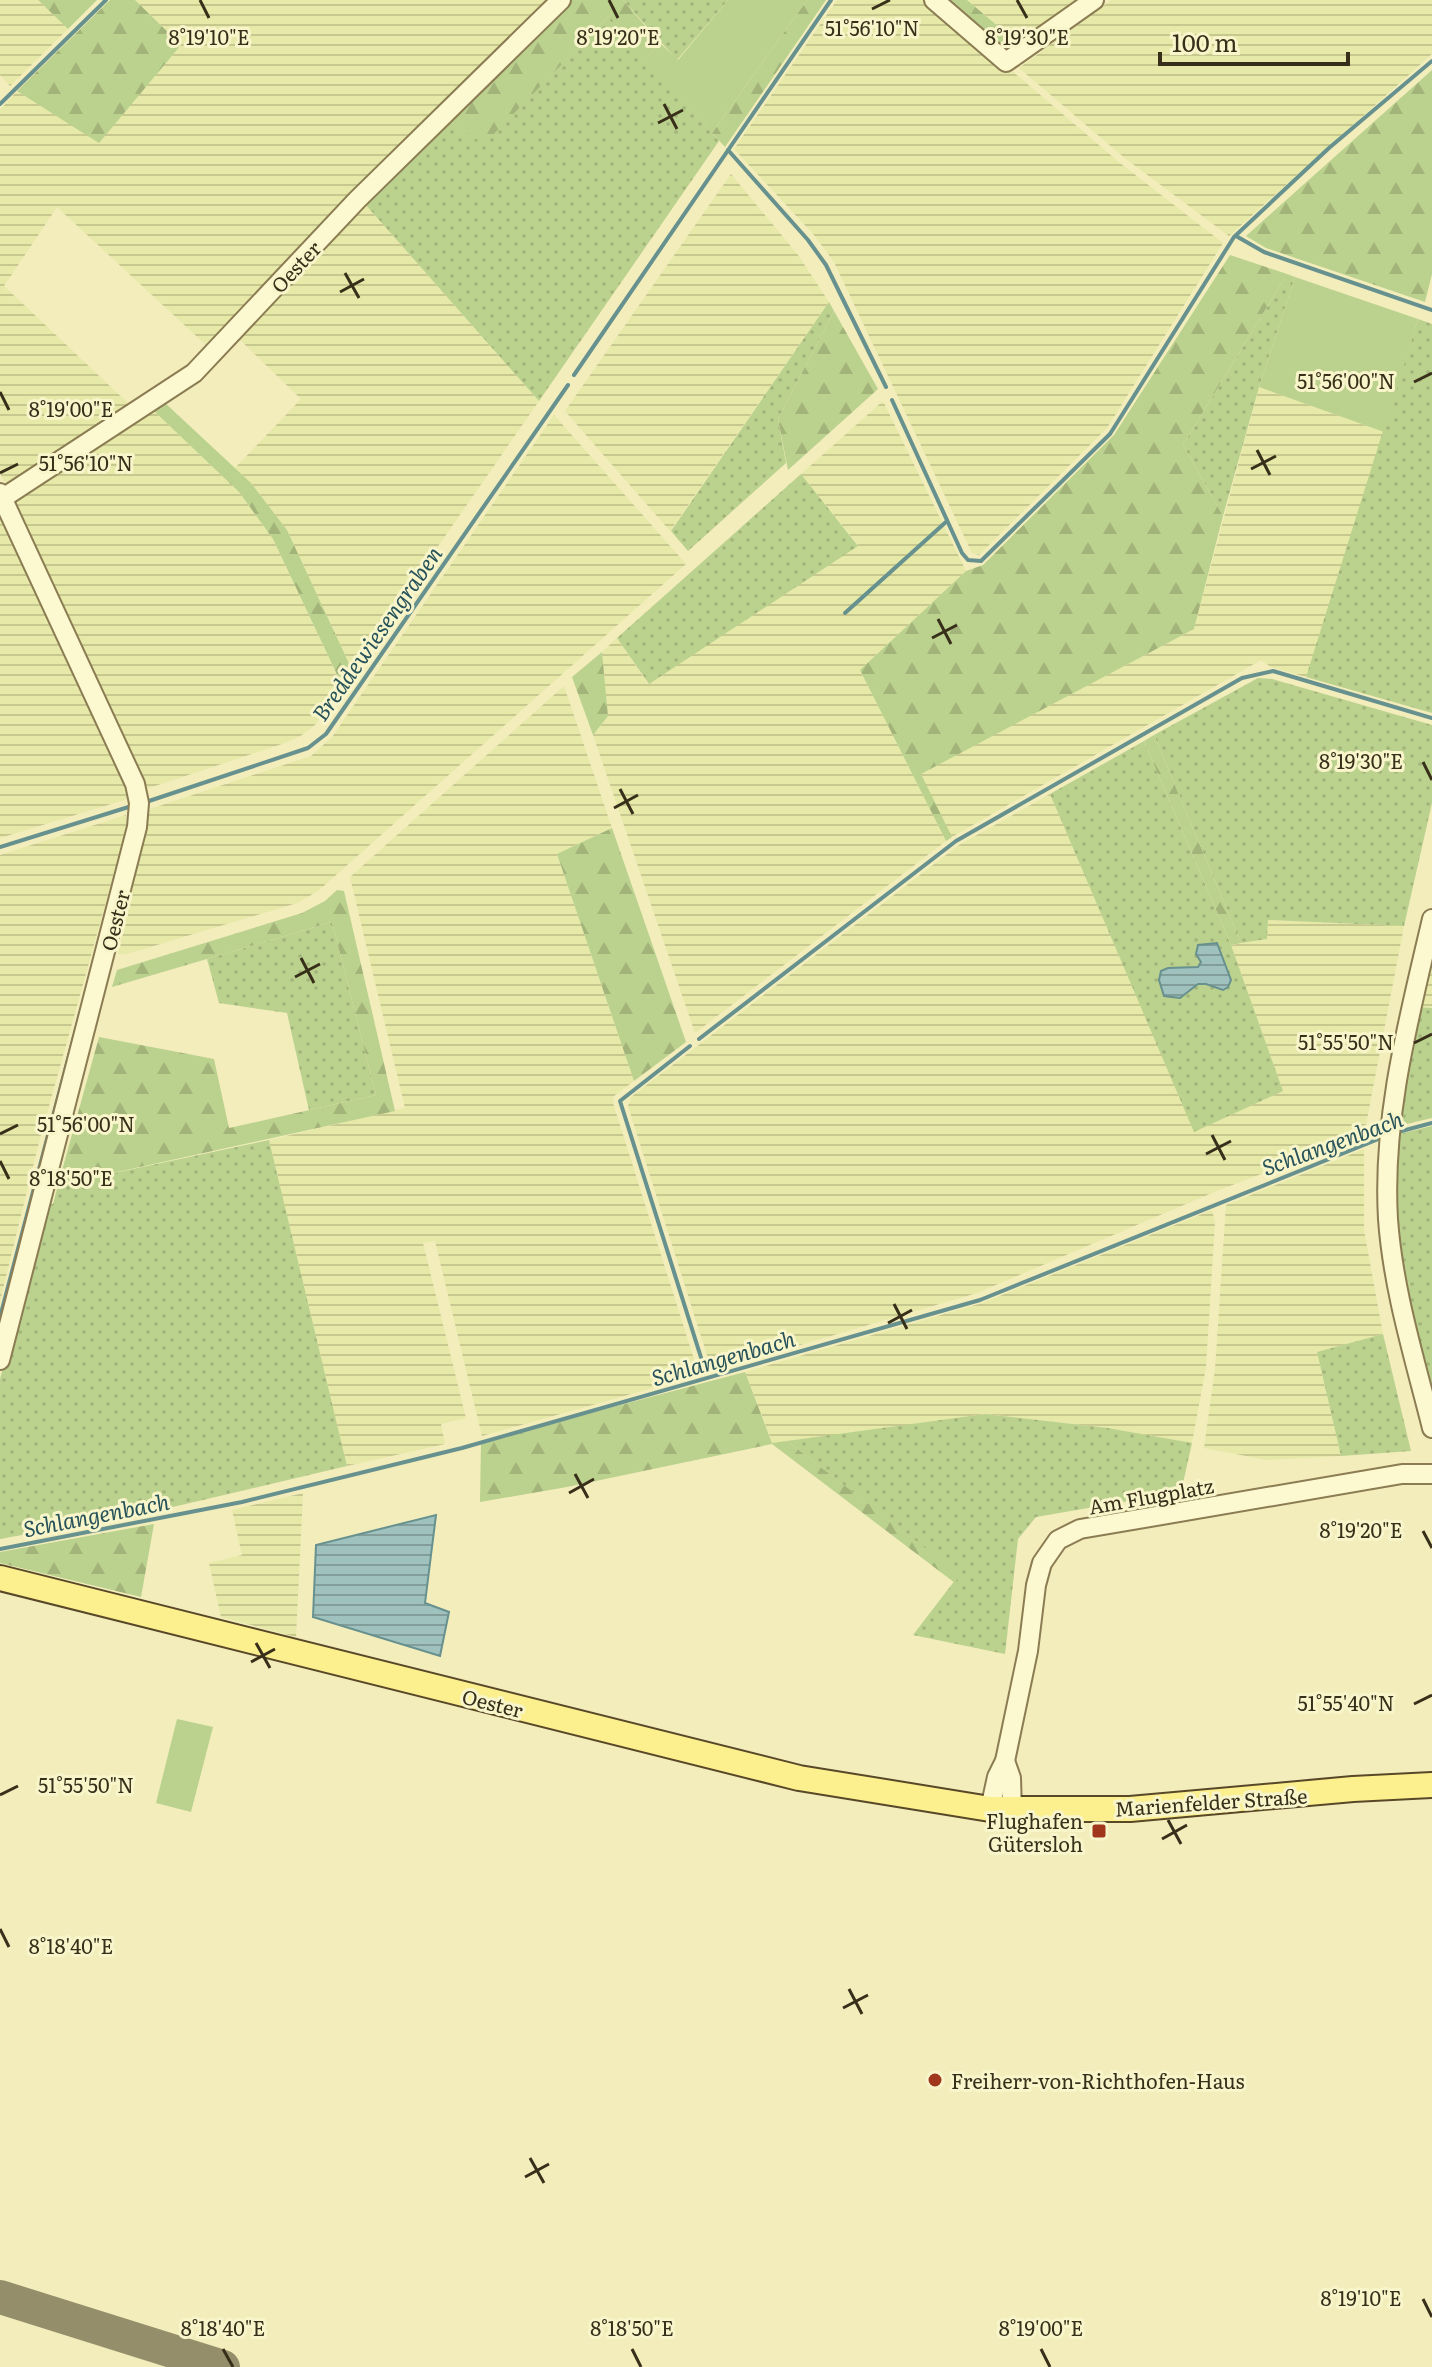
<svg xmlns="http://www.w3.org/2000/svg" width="1432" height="2367" viewBox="0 0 1432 2367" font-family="Literata,serif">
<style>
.farmland{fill:url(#farmland-rules)}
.grass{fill:url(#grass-dots)}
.forest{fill:url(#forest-firs)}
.garden{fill:#bbd18e}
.water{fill:url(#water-rules);stroke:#67918f;stroke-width:2}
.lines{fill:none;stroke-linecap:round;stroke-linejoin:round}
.stream{stroke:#67918f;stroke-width:4}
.taxiway{stroke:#958e6a;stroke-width:34}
.minor-casing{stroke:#8b7c53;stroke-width:22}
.major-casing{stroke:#584828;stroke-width:28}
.minor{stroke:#fcf8cf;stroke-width:18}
.major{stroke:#fbef8e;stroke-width:24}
.ticks{fill:none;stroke:#382f1a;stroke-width:3}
.poi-dot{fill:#a0371d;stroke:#f9f5cb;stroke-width:3}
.labels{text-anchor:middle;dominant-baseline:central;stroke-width:6;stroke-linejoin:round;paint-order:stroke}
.street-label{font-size:20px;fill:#382f1a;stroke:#f9f5cb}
.poi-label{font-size:20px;fill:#382f1a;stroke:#f9f5cb;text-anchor:end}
.water-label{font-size:22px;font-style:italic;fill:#27535a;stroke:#f9f5cb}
.ticks-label{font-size:20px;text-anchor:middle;fill:#382f1a;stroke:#f9f5cb;stroke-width:6;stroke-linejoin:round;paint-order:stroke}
</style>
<defs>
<pattern id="farmland-rules" width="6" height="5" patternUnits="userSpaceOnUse" patternTransform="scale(2)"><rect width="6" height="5" fill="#e6e9a8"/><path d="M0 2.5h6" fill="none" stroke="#c6c890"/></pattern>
<pattern id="grass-dots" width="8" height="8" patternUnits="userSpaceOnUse" patternTransform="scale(2)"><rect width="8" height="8" fill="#bbd18e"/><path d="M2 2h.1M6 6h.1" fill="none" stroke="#a2b47a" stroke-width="1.8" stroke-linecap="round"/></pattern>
<pattern id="forest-firs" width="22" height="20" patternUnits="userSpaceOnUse" patternTransform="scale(2)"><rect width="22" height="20" fill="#bbd18e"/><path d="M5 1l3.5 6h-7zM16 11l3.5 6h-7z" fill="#a2b47a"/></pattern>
<pattern id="water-rules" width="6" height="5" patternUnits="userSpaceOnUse" patternTransform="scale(2)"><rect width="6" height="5" fill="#a0c2bf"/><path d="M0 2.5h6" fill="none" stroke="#839e9a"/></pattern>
</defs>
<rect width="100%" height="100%" fill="#f2edbb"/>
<g class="farmland">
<polygon points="0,0 38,0 68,29 10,86 0,75"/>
<polygon points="135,0 552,0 207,346 57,207 4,286 130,405 11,482 4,482 0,473 0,110 17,91 99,142 181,45"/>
<polygon points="837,0 929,0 1120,163 1223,243 1107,428 979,555 972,553 834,262 814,235 734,149"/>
<polygon points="967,0 1084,0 1020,45"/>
<polygon points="1111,0 1432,0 1432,54 1229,236 1126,159 1019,68"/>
<polygon points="731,174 798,255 829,302 670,531 565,411"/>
<polygon points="365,204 539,401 352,670 287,530 251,483 235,468 301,399 237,337"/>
<polygon points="1259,387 1384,432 1306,677 1271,667 1261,660 952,837 920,774 1194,629"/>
<polygon points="883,401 966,571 860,670 946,841 695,1033 593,735 608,716 602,652 617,638 648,684 858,545 801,474"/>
<polygon points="153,410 239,492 273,539 342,685 316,724 302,735 285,743 143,790 15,503"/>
<polygon points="554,415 686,564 318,891 297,903 127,954 118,954 150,809 311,756 332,737"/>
<polygon points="0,517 131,798 0,838"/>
<polygon points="564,686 612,828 557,854 634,1081 614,1096 613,1103 699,1375 482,1436 435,1241 423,1243 466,1418 441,1424 445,1444 347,1466 269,1140 405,1108 350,877"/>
<polygon points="1050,794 1194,1131 1283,1091 1231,945 1267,939 1268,920 1404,926 1364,1135 1219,1190 977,1293 712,1371 628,1106 631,1097 959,845"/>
<polygon points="126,815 127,826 39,1142 0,1301 0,855"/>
<polygon points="1432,947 1432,1008 1418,1007"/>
<polygon points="1364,1149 1364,1230 1383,1334 1317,1352 1341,1456 1267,1460 1204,1448 1215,1369 1226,1205"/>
<polygon points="1212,1210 1215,1222 1206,1367 1192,1443 1108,1428 985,1414 773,1444 745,1372 982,1303"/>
<polygon points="303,1493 296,1637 221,1617 209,1563 242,1555 232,1510"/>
</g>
<g class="grass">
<polygon points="623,0 728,0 677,60"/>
<polygon points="610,15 719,141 539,401 365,204 449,121 484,143"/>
<polygon points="1287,274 1295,277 1259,387 1223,516 1183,445"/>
<polygon points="829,302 834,311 778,419 786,463 688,551 671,531"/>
<polygon points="1418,319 1432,324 1432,713 1306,677"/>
<polygon points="801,474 858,546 649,684 617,638"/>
<polygon points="1258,678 1272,679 1432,725 1432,803 1404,926 1268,920 1267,939 1241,943 1154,735"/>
<polygon points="1144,741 1231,945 1283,1091 1194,1132 1050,794"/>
<polygon points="332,922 376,1095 309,1110 287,1013 219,1003 207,959"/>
<polygon points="1418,1007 1432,1008 1432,1118 1398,1126"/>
<path d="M1432 1126V1395C1410 1309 1390 1223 1399 1134Z"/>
<polygon points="269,1140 347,1466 160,1510 0,1539 0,1379 46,1203 53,1204 58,1185"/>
<polygon points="1383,1334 1411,1451 1341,1456 1317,1352"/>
<polygon points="985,1414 1108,1428 1192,1443 1181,1492 1036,1517 1018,1539 1005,1654 913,1635 959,1575 787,1441"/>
</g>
<g class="forest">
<polygon points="38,0 97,0 68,29"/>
<polygon points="110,0 135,0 181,45 99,143 17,91"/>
<polygon points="572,0 623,0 661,44 646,58 609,16 484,144 449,121"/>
<polygon points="807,0 826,0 725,147 712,133"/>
<polygon points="947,0 967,0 1020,45 1005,46 997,43"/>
<polygon points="1432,70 1432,274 1425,302 1266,248 1246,236"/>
<polygon points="1230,255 1287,274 1183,445 1223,516 1194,629 921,774 952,837 946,841 860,670 966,571 983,565 1114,435"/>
<polygon points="834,311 878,389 788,470 778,419"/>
<polygon points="164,402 251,483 287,530 352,670 342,685 273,539 239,492 153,410"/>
<polygon points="602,652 608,716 593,735 572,677"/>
<polygon points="1154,735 1241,943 1231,945 1144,741"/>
<polygon points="612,828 686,1042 634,1081 557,854"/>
<polygon points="337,890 344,891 395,1111 58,1185 99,1037 214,1059 229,1128 376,1095 332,922 112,987 117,970 302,913 325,901"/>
<polygon points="745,1372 772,1443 787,1441 960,1575 955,1583 772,1444 567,1487 480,1502 481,1442"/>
<polygon points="154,1524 141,1597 0,1563 0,1552"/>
</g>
<g class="garden">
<polygon points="728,0 807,0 712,133 646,58 661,44 678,60"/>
<polygon points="1295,277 1418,319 1384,432 1259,387"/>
<polygon points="177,1719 213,1727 191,1812 156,1803"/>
</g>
<g class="water">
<polygon points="1217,943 1231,980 1228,987 1223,990 1206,984 1198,984 1180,998 1164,996 1159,980 1161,971 1168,968 1198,967 1201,962 1196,954 1198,945"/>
<polygon points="436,1515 425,1603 449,1612 440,1656 313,1617 316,1545"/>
</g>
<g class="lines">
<g class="stream">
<polyline points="0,104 106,0"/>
<polyline points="728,150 808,240 826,265 886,387"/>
<polyline points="1236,236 1264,252 1432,310"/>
<polyline points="574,375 831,0"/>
<polyline points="892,400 962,553 968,560 981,561 1110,434 1234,237 1329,148 1432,61"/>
<polyline points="845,613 947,521"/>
<polyline points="143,803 308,748 326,734 568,385"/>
<polyline points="0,847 135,805"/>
<polyline points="699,1039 956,841 1242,678 1273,671 1432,718"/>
<polyline points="690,1046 620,1101 704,1367"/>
<polyline points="1398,1132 1432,1123"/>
<polyline points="0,1317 80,1014"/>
<polyline points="0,1549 242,1502 462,1448 980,1300 1386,1136"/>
</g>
<polyline class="taxiway" points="0,2297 223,2367"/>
<g class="minor-casing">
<g id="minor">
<polyline points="934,0 1006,62 1094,0"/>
<polyline points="0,493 135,784 139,803 137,827 0,1360"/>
<polyline points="3,498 194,373 357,200 561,0"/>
<path d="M1432 919C1409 1018 1382 1117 1388 1219 1393 1290 1415 1360 1432 1428"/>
<polyline points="1005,1761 1011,1778 1012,1811"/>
<polyline points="990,1809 997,1777 1005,1761 1028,1651 1036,1585 1042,1563 1058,1540 1080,1529 1402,1474 1432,1474"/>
</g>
</g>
<g class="major-casing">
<polyline id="major" points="0,1578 799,1778 990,1809 1130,1809 1353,1789 1432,1785"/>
</g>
<use href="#minor" class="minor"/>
<use href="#major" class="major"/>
</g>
<path class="ticks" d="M200 0 209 18M609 0 618 18M1017 0 1027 18M872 9 890 0M664 104 677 129M658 123 683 110M345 273 359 298M340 292 364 279M1414 382 1432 373M0 392 9 410M1257 450 1270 475M1251 469 1276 456M0 473 18 464M938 619 951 644M932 638 957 625M1423 762 1432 780M620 789 633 814M614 808 638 795M301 958 314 983M295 977 320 964M1414 1043 1432 1034M0 1134 18 1125M1212 1135 1225 1160M1206 1154 1231 1141M0 1161 9 1179M894 1304 907 1329M888 1323 912 1310M575 1474 588 1498M569 1493 594 1479M1423 1531 1432 1548M256 1643 270 1668M251 1662 275 1649M1414 1704 1432 1695M0 1795 18 1786M1168 1820 1181 1844M1162 1839 1187 1825M0 1929 9 1947M849 1989 862 2014M843 2008 868 1995M530 2158 544 2183M525 2177 549 2164M1423 2299 1432 2317M223 2349 233 2367M632 2349 641 2367M1041 2349 1050 2367"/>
<g class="poi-dot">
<rect x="1091" y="1823" width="16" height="16" rx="4"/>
<circle cx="935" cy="2080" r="8"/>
</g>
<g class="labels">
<g class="street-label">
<text transform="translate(295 266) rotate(-47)">Oester</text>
<text transform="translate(114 920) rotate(-76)">Oester</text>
<text transform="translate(1151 1495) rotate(-10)">Am Flugplatz</text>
<text transform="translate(493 1702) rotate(14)">Oester</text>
<text transform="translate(1211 1801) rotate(-4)">Marienfelder Straße</text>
</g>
<g class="poi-label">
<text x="1083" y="1820">Flughafen<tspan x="1083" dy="23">Gütersloh</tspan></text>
<text x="951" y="2080" text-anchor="start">Freiherr-von-Richthofen-Haus</text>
</g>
<g class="water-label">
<text transform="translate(376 633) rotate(-55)">Breddewiesengraben</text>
<text transform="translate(1332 1142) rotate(-20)">Schlangenbach</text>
<text transform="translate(723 1357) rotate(-16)">Schlangenbach</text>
<text transform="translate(96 1514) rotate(-11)">Schlangenbach</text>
</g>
</g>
<g class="ticks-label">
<text x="872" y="36">51°56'10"N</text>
<text x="209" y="45">8°19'10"E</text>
<text x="618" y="45">8°19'20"E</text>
<text x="1027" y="45">8°19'30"E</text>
<text x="1346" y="389">51°56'00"N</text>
<text x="71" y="417">8°19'00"E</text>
<text x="86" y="471">51°56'10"N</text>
<text x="1361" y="769">8°19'30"E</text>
<text x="1346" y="1050">51°55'50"N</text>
<text x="86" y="1132">51°56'00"N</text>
<text x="71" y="1186">8°18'50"E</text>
<text x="1361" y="1538">8°19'20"E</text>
<text x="1346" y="1711">51°55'40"N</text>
<text x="86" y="1793">51°55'50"N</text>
<text x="71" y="1954">8°18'40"E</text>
<text x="1361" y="2306">8°19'10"E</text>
<text x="223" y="2336">8°18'40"E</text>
<text x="632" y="2336">8°18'50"E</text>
<text x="1041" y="2336">8°19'00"E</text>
</g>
<path d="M1160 52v12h188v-12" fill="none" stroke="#382f1a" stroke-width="4"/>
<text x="1172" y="52" font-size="24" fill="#382f1a" stroke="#f9f5cb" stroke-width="6" paint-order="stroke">100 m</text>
</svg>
